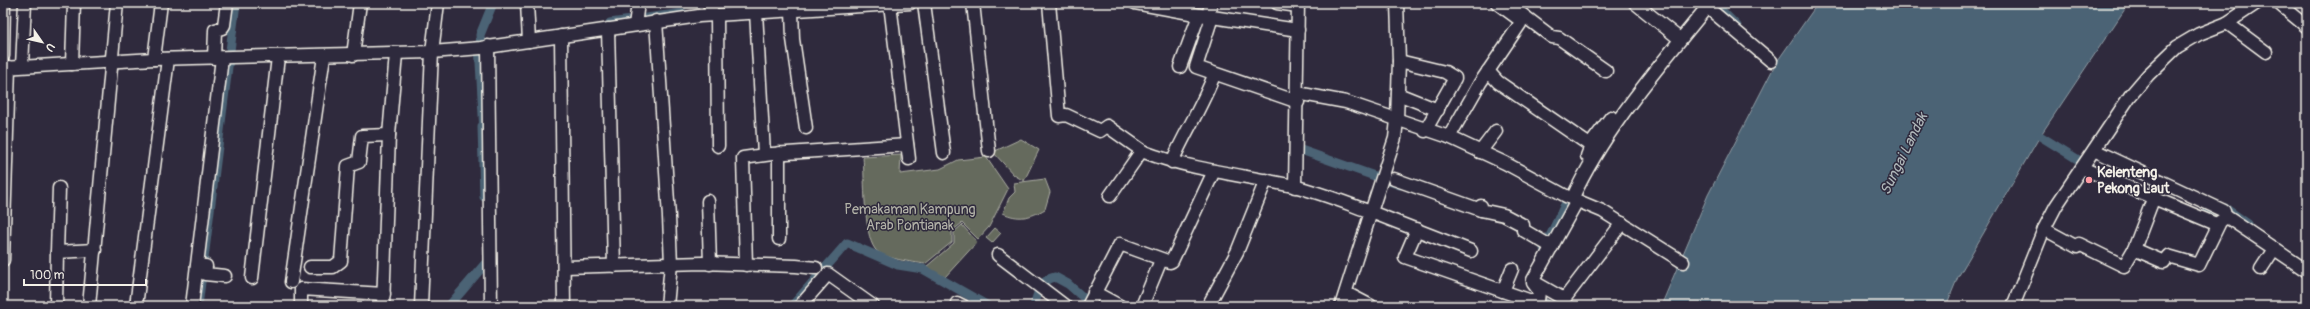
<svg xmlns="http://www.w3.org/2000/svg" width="2310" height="309" viewBox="0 0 2310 309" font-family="Pangolin,sans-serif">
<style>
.green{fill:#656a5d;stroke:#acaea2}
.water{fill:#4b6375;stroke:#8f9ca3}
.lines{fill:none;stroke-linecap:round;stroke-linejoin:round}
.stream{stroke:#8f9ca3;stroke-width:2.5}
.canal{stroke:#4b6375;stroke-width:9}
.minor-casing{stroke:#f4f1e8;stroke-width:15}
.minor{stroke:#2f2a3d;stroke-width:12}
.poi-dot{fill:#ff9aa2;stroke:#2f2a3d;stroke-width:1.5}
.labels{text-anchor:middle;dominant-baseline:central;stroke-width:3;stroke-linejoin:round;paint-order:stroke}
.poi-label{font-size:14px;font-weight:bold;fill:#f4f1e8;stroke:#2f2a3d;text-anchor:start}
.park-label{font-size:14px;fill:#b4b4a9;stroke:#2f2a3d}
.water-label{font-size:15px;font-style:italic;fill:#b0b8ba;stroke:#2f2a3d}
</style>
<rect width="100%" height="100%" fill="#2f2a3d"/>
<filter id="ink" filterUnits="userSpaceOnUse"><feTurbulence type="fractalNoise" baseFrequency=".025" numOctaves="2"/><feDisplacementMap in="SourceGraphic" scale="8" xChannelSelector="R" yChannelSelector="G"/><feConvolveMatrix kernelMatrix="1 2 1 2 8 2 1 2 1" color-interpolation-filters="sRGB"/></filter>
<g filter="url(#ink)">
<g class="green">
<polygon points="1021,139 1039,150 1024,181 1014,175 993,152"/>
<path d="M901 155 900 174 940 169 958 160 986 157 1008 189 989 227 978 239 962 223 952 231V242L925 264C913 262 883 259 875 249 863 233 865 179 863 157Z"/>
<path d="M1045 179 1050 192 1045 209C1030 218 1018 220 1003 213L1009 198 1015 192 1014 183Z"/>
<polygon points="962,225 977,242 945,277 926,267 954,243 954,232"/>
<polygon points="995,228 1001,233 992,243 986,238"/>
</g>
<polygon class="water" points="1818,3 2129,3 2040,136 1958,277 1946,306 1661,306 1708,195 1776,63"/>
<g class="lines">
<polyline class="stream" points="1542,297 1556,306"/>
<g class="canal">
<polyline points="1714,3 1737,26"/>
<polyline points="751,7 798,3"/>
<polyline points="610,23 683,13"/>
<polyline points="481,44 479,45 484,132"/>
<polyline points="481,49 480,35 493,3"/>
<polyline points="482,126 484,197"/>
<polyline points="2040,136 2090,167"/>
<polyline points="1301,150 1400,185"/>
<polyline points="2205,214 2215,218 2225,208 2248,224"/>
<polyline points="1544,249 1571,192"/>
<polyline points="198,306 236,3"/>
<polyline points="449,306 490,258 490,255"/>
<polyline points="792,306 847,243 898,265 923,269 988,306"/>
<path d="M1034 306C1038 293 1040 280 1055 277L1068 284 1085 299 1106 306"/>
</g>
<g class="minor-casing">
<g id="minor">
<polyline points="527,3 529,41"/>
<polyline points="710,3 712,15"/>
<polyline points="924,3 944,153"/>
<polyline points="973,3 989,151"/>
<polyline points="1049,3 1059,116 1066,115 1100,131 1107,126 1144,152"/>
<polyline points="1135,3 1212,17 1298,30"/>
<polyline points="1277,3 1298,6"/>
<polyline points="1397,3 1399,61 1397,120 1395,138 1371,212 1471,251"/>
<polyline points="1635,3 1676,36"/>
<polyline points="2278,3 2307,27"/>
<polyline points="890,4 909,159"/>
<polyline points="1515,9 1552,37 1559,38 1606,71"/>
<polyline points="792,11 793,39 806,128"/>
<polyline points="756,12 764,154"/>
<polyline points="717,15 718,146"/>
<polyline points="1208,17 1211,3"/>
<polyline points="1212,17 1196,67 1298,102"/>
<polyline points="656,21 669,217 671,264 667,306"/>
<polyline points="2227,23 2266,52"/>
<polyline points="635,25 638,3"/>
<polyline points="608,29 614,266"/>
<polyline points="561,36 564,306"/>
<polyline points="488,46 491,306"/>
<polyline points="353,55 360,3"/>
<polyline points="3,56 4,3"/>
<polyline points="214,58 215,30 222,28 224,25 227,3"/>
<polyline points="154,59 161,3"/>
<polyline points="1399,61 1445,72 1455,78 1425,131"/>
<polyline points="72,64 74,3"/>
<polyline points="22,66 25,3"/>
<polyline points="1180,67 1199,15"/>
<polyline points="3,68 154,59 432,52 481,48 699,16 910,3"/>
<polyline points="1488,71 1498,82 1591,146"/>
<polyline points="1297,93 1346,102 1449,137 1505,163 1566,196 1602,211 1683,262"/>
<polyline points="1398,94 1438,110"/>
<polyline points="1449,137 1480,83 1520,24 1520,20 1497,3"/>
<polyline points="2094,150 2224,211 2225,216"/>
<polyline points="1480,152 1496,131"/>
<polyline points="1587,156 1593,141 1611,117"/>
<path d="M1172 162C1185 132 1203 105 1214 75"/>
<polyline points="2082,168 2216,224 2227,217 2307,271"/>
<polyline points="1394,179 1481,210"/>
<polyline points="1295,187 1298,3"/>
<path d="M1110 196 1140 153 1144 152C1192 170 1243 175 1293 186 1319 192 1346 203 1371 212L1341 306"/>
<path d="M1572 199C1605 128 1658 68 1707 7L1771 61"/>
<polyline points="708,201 710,264"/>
<polyline points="1481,206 1481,210 1504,215 1523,225 1523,230 1552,247"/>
<polyline points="1417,229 1405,257 1537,303"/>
<polyline points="2044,229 2077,247 2079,244 2124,266 2134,249 2160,181"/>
<polyline points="779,239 779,153"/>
<polyline points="2134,249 2164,262 2168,256 2199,265 2219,224"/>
<polyline points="57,252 59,188"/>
<polyline points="998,255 1065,306"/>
<polyline points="3,260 9,67"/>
<polyline points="746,265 743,158 772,154 907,145"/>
<polyline points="197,266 206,266 205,274 225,276"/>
<polyline points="310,267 333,267 341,261 348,166 359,162 362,136 389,135"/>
<polyline points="565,267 702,263 796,266 816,268"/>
<polyline points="2261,269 2274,249"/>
<polyline points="252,278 278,57"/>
<polyline points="291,282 324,56"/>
<polyline points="1534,282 1564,299"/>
<polyline points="1503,291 1512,269"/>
<polyline points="1094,292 1120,306"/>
<polyline points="1346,293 1371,306"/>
<polyline points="1538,301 1539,291 1533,283 1533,280 1577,201"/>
<polyline points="1562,302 1622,223"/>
<polyline points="957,303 963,306"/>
<polyline points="56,306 57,252 95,250"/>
<polyline points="89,306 117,3"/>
<polyline points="136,306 168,59"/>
<polyline points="192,306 222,58"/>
<polyline points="301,306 301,289 384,294"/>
<polyline points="383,306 389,135 396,54"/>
<polyline points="421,306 432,52 438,3"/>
<polyline points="800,306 828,274 873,306"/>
<polyline points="1088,306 1120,244 1170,262 1172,261 1214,171"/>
<polyline points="1142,306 1161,260"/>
<polyline points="1208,306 1237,252 1266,180"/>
<polyline points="2013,306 2044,229 2056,206 2130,96 2148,75 2177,47 2199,34 2227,23 2257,3"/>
</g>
</g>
<use href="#minor" class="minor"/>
</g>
</g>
<circle class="poi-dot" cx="2089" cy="180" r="4"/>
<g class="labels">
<g class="poi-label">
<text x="2097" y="172">Kelenteng<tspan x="2097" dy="16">Pekong Laut</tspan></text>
</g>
<g class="park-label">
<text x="910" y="209">Pemakaman Kampung<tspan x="910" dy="16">Arab Pontianak</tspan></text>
</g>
<g class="water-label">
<text transform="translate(1904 154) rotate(-64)">Sungai Landak</text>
</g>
</g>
<rect width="2310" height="309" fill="none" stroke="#2f2a3d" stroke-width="16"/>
<rect x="8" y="8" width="2294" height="293" fill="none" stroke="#f4f1e8" stroke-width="1.5" filter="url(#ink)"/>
<g transform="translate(42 42) rotate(124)" stroke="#2f2a3d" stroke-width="3" paint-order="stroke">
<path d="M0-3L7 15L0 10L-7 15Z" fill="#f4f1e8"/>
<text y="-6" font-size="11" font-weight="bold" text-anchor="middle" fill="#f4f1e8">U</text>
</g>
<path d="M24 279v6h122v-6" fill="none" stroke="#f4f1e8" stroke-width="2"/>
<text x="30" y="279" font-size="12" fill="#f4f1e8" stroke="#2f2a3d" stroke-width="3" paint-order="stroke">100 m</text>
</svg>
